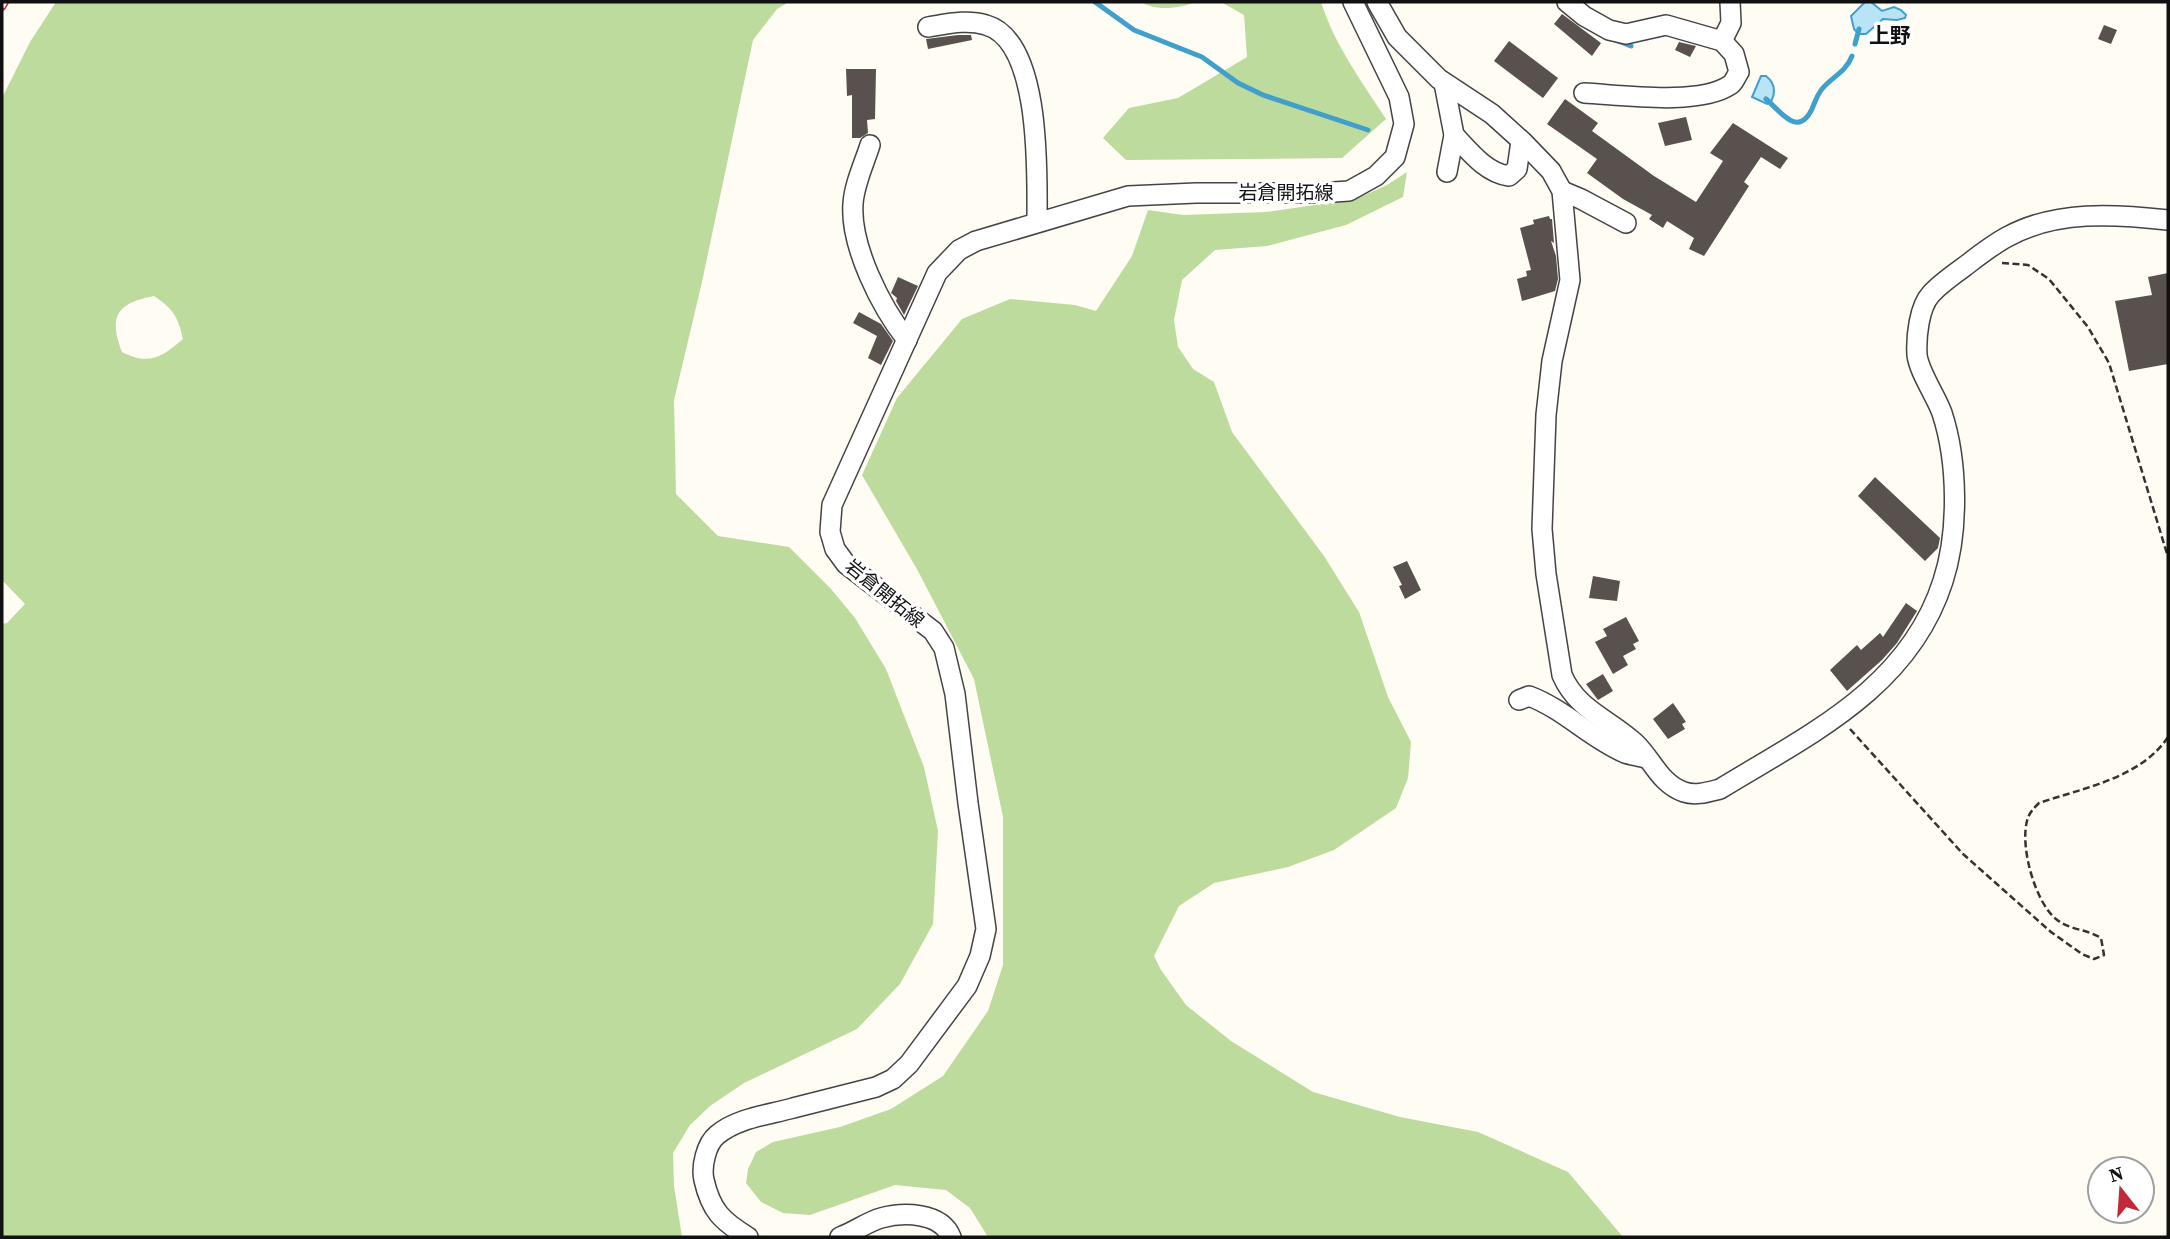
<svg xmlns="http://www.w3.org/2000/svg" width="2170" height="1239" viewBox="0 0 2170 1239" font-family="'Source Serif 4','Noto Sans JP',serif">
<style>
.forest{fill:#bddb9c;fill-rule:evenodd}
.water{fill:#b9e4f6;stroke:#409fcd;stroke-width:2}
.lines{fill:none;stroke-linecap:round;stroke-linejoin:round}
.stream{stroke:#409fcd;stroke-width:5}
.building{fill:#59514d}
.minor-casing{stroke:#444;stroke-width:22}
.path{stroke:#333;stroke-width:2.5;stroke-dasharray:7 3.5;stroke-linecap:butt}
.minor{stroke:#fff;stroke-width:19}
.rail-casing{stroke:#c1283a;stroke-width:8}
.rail{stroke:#fff;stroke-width:5;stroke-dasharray:16;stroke-linecap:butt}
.labels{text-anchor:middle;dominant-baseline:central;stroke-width:7;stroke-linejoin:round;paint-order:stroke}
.street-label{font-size:19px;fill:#111;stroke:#fff}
.neighbourhood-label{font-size:21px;font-weight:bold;fill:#111;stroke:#fff}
</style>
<rect width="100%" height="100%" fill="#fffcf4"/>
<g class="forest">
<path d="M56 2H789L777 9 753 40 702 282 674 400 676 494 718 536 789 547 831 589 855 618 886 669 924 767 938 831 933 924 900 984 857 1029 744 1083 710 1106 690 1125 673 1153 674 1186 682 1237H2V624L7 623 25 604 2 580V98L30 42ZM154 296C173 309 178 316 183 339 162 357 149 366 122 352 108 316 117 303 154 296Z"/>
<path d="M1141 2H1197C1179 8 1158 12 1141 2Z"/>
<path d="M1221 2H1321C1334 44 1362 82 1386 119L1342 158 1126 160 1103 138 1129 108 1178 98 1247 57 1244 15Z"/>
<polygon points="1407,172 1403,197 1346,225 1267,246 1215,250 1182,280 1174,320 1178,347 1193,369 1214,382 1232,432 1324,556 1359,612 1388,697 1411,742 1408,778 1396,808 1334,850 1288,867 1214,883 1179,906 1154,956 1161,970 1186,1005 1231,1041 1313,1092 1400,1117 1478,1132 1568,1172 1623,1237 988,1237 970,1208 946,1190 895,1185 810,1215 783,1213 761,1202 746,1183 748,1169 756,1152 773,1142 840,1127 891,1109 943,1076 988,1011 1003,965 1003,817 974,679 918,571 862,475 897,398 962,319 1010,299 1075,305 1096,311 1132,256 1148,210 1183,215 1266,212 1356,199 1387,185"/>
</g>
<g class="water">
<polygon points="1865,2 1871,2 1882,11 1894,7 1901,10 1906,15 1905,18 1897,20 1883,19 1866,34 1859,34 1854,29 1851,16"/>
<path d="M1761 76H1766C1775 83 1776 92 1771 102L1767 104 1752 97Z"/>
</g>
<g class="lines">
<g class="stream">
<polyline points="1095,2 1134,30 1202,57 1238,83 1263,95 1368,130"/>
<polyline points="1618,41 1631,46"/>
<polyline points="1855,44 1859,29"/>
<path d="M1766 99C1781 112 1798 138 1812 109 1815 102 1817 95 1822 89 1832 77 1846 72 1852 56"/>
</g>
</g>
<g class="building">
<polygon points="1562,14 1601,43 1592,56 1554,24"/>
<polygon points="2104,25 2117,30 2111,44 2098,39"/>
<polygon points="958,35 971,35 972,40 928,49 926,39"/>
<polygon points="1509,41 1558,78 1543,98 1494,61"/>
<polygon points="1679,42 1696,46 1690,57 1675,50"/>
<polygon points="846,69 876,69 875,119 867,120 868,133 860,138 852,138 852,95 847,96"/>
<polygon points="1565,99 1598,123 1592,131 1654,176 1696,202 1723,161 1710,153 1733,123 1788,158 1780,169 1761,157 1744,182 1749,186 1704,256 1689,249 1694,238 1667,221 1663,228 1649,219 1652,215 1623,199 1587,173 1597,159 1547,124"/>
<polygon points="1686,117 1692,140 1665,146 1658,123"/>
<polygon points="1549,216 1550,219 1552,219 1554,243 1551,241 1556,256 1558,279 1555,291 1522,301 1517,279 1527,276 1526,271 1531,270 1520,228 1534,224 1533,220"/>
<polygon points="2168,273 2168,364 2129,371 2115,301 2152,295 2148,277"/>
<polygon points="898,277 918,286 904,315 896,301 897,298 891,293"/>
<polygon points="859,312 881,324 893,341 881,365 868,358 877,336 853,323"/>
<polygon points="1875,477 1940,538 1938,548 1925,561 1858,496"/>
<polygon points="1407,561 1421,590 1405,599 1399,586 1402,585 1393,567"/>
<polygon points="1593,576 1620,581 1617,601 1589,598"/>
<polygon points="1906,603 1917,611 1897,643 1882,660 1847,691 1830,670 1857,645 1861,650 1880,633 1883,637"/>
<polygon points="1626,617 1639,641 1633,644 1636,649 1623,656 1628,665 1613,674 1595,642 1607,636 1603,629"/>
<polygon points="1603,674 1613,691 1598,700 1586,684"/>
<polygon points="1673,703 1686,722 1682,724 1685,729 1668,739 1653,719"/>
</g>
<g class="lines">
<g class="minor-casing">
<g id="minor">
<path d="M1377 2 1397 37 1439 79 1492 114 1523 142 1551 171 1562 191 1570 280 1552 361 1546 415 1542 529 1546 574 1562 675C1577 710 1609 719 1635 743 1652 759 1660 784 1684 792 1696 796 1708 792 1720 789 1810 734 1909 688 1943 581 1959 532 1958 462 1942 413 1936 396 1919 372 1917 355 1916 337 1919 307 1931 294 1940 284 1953 275 1964 267 1977 257 1992 245 2007 237 2056 210 2115 214 2168 220"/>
<path d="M1567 2 1584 16 1609 30 1626 34 1666 25 1722 41 1734 54 1739 72C1736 76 1734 83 1730 85 1699 106 1622 95 1584 93"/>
<path d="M928 27C947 24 967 19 986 25 1042 41 1037 176 1037 222"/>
<polyline points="1722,41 1731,23 1730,2"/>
<polyline points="1444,83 1454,135 1447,172"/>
<path d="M1454 135C1469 151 1486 173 1509 176L1517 169 1521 141"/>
<path d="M870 145C864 164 854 185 853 204 850 246 881 307 907 340"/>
<polyline points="1562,191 1581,199 1626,223"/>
<path d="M1519 700 1529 696C1564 709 1590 738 1625 753 1631 755 1639 756 1646 758"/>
<path d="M748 1237C722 1221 711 1211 704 1180 701 1167 706 1144 717 1135 737 1118 768 1115 793 1108 820 1101 848 1094 876 1087L893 1079 909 1064 967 986 980 956 986 929 968 803 955 694 944 648 933 631 846 564 835 549 830 532 832 505 937 273 959 250 976 241 1128 196 1196 193H1318L1349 191 1376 176 1395 157 1404 124 1399 97 1353 2"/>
<path d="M840 1237C854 1232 867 1222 881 1218 903 1212 941 1212 951 1237"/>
</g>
</g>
<g class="path">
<polyline points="2002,263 2028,265 2049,279 2088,327 2109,363 2168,557"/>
<path d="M1850 729 1963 854 2051 932 2082 954 2094 959 2104 955 2101 938C2087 929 2069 930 2056 919 2035 902 2020 847 2027 821 2029 813 2033 809 2039 803 2083 788 2141 778 2168 737"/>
</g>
<use href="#minor" class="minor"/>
<g class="rail-casing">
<polyline id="rail" points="2,7 5,2"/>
</g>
<use href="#rail" class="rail"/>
</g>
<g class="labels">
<g class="street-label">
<text x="1286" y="192">岩倉開拓線</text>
<text transform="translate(885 593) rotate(39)">岩倉開拓線</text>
</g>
<g class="neighbourhood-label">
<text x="1890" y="35">上野</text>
</g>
</g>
<rect width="2170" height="1239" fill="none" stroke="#111111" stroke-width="7"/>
<g transform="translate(2121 1190) rotate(343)"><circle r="33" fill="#ffffff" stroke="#a0a0a0" stroke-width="2"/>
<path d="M0-5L12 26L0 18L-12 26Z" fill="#c1283a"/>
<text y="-10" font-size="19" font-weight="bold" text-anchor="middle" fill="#111111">N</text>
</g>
</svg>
